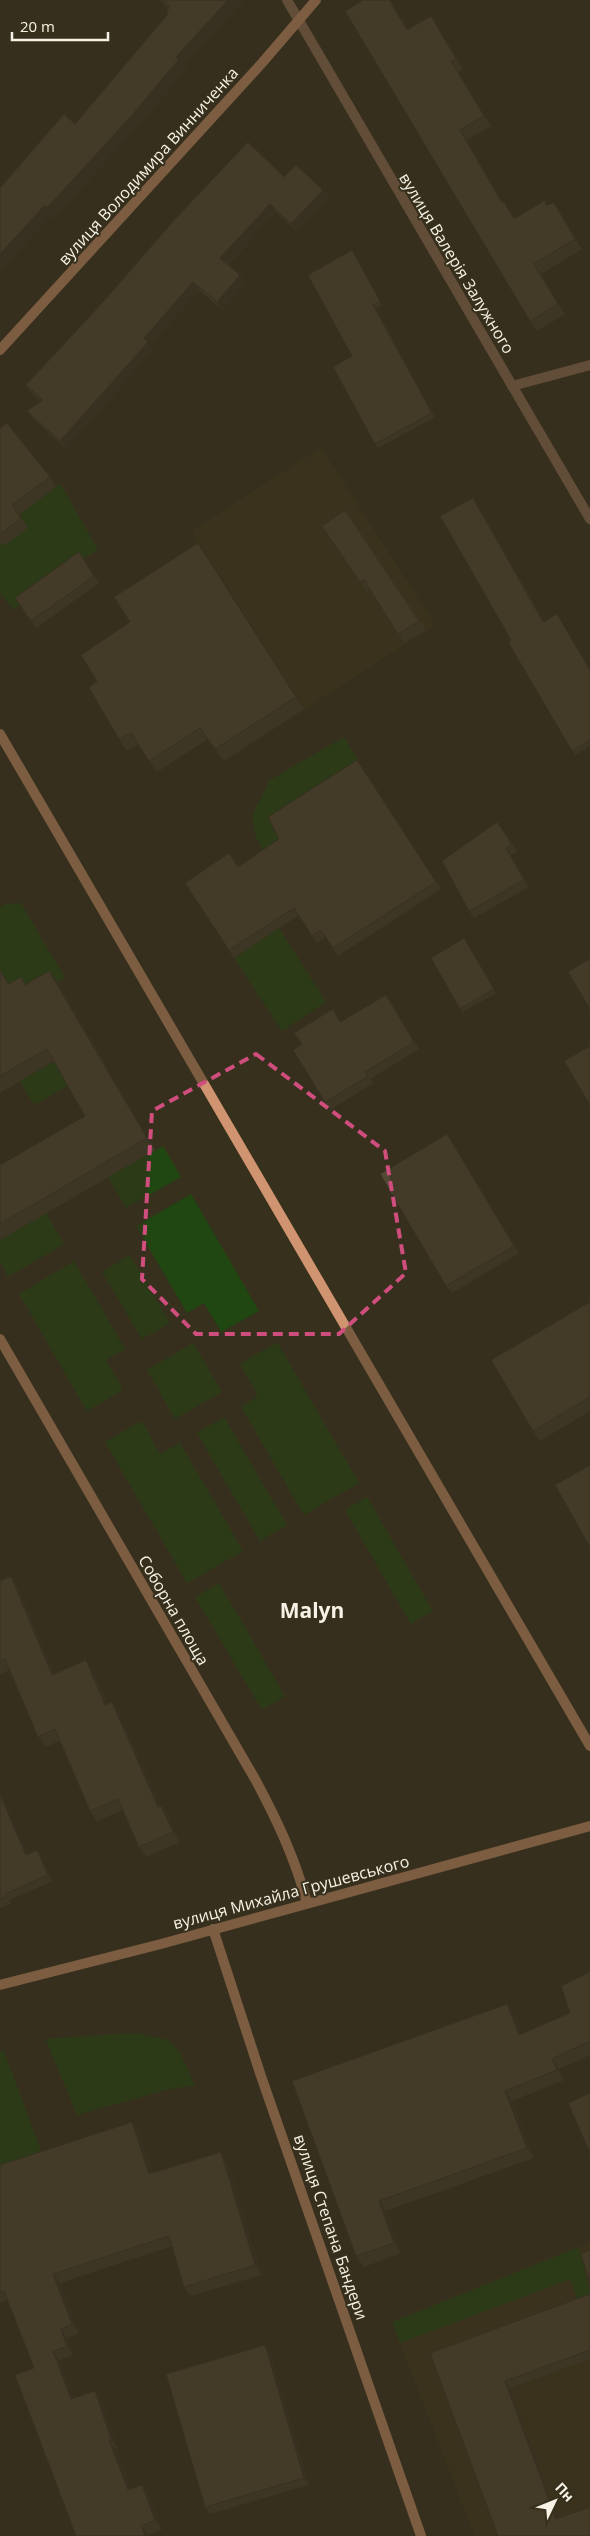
<svg xmlns="http://www.w3.org/2000/svg" width="590" height="2536" viewBox="0 0 590 2536" font-family="'Open Sans',sans-serif">
<style>
.built{fill:#41371d}
.green{fill:#204711}
.lines{fill:none;stroke-linecap:round;stroke-linejoin:round}
.street{stroke:#97715a;stroke-width:10}
.secondary{stroke:#d09570;stroke-width:10}
.wall{fill:#473e2e}
.shaded-wall{fill:#3a3226}
.building{fill:#534836;stroke:#3a3226}
.marked{fill:none;stroke:#cf4e7e;stroke-width:4;stroke-dasharray:10 6;stroke-linejoin:round}
.labels{text-anchor:middle;dominant-baseline:central;stroke-width:4;stroke-linejoin:round;paint-order:stroke}
.street-label{font-size:16px;fill:#f6f2e6;stroke:#37301d}
.district-label{font-size:21px;font-weight:bold;fill:#f6f2e6;stroke:#37301d}
</style>
<rect width="100%" height="100%" fill="#37301d"/>
<g class="built">
<polygon points="321,448 435,625 304,709 192,531"/>
<polygon points="590,2243 590,2536 475,2536 392,2322"/>
</g>
<g class="green">
<polygon points="60,484 98,549 13,610 0,592 0,541 4,545 19,515"/>
<polygon points="344,737 362,767 274,824 284,847 266,859 255,834 252,815 270,780"/>
<polygon points="21,903 65,978 33,997 0,986 0,907 5,904"/>
<polygon points="279,928 326,1002 282,1031 234,958"/>
<polygon points="55,1061 69,1085 34,1105 20,1081"/>
<polygon points="163,1146 181,1177 126,1208 108,1177"/>
<polygon points="191,1194 259,1311 221,1332 204,1303 187,1313 136,1226"/>
<polygon points="46,1213 64,1244 8,1277 0,1262 0,1240"/>
<polygon points="130,1255 170,1323 142,1339 102,1272"/>
<polygon points="74,1261 125,1349 106,1360 123,1390 87,1411 19,1294"/>
<polygon points="277,1342 359,1483 304,1515 241,1407 258,1396 240,1364"/>
<polygon points="193,1343 222,1392 175,1419 147,1370"/>
<polygon points="224,1417 287,1525 260,1541 197,1433"/>
<polygon points="142,1421 160,1454 180,1443 243,1551 187,1583 105,1442"/>
<polygon points="367,1497 433,1611 411,1624 345,1510"/>
<polygon points="219,1583 285,1696 262,1710 195,1597"/>
<polygon points="137,2033 169,2040 180,2053 195,2085 166,2090 77,2115 46,2040 53,2038"/>
<polygon points="4,2051 43,2156 0,2169 0,2052"/>
<polygon points="579,2247 590,2293 590,2303 579,2307 571,2279 400,2343 392,2322"/>
</g>
<g class="lines">
<g class="street">
<polyline points="287,0 590,519"/>
<polyline points="512,386 590,365"/>
</g>
<g class="secondary">
<polyline points="0,350 262,63 316,0"/>
<polyline points="0,734 590,1746"/>
<path d="M0 1339 255 1779C277 1820 295 1858 307 1903"/>
<polyline points="213,1929 261,2076 421,2536"/>
<polyline points="0,1985 161,1944 590,1826"/>
</g>
</g>
<g class="wall">
<polygon points="160,0 244,0 184,65 186,69 140,124 54,218 51,215 0,271 75,124 168,15 166,12 168,9"/>
<polygon points="363,0 390,0 408,29 431,16 438,26 463,69 458,72 491,126 467,140 503,203 511,212 515,218 554,203 561,213 582,249 541,274 565,314 537,331 530,321"/>
<polygon points="284,177 329,198 297,232 276,212 228,265 240,275 246,283 222,310 199,290 150,345 153,350 66,449 33,419 27,411 41,401 31,393 26,385"/>
<polygon points="352,250 382,305 376,308 435,417 378,448 375,444 352,356"/>
<polygon points="0,428 50,477 56,487 19,515 28,528 4,546 0,541"/>
<polygon points="476,501 544,621 590,669 590,746 575,755 511,640"/>
<polygon points="345,510 426,630 404,643 370,590 367,592 322,526"/>
<polygon points="79,552 99,583 36,628 15,598"/>
<polygon points="206,555 304,709 224,761 208,739 157,772 138,745 127,751 119,739 97,681 130,622"/>
<polygon points="357,760 441,889 338,956 326,937 317,943 299,915 234,958 185,883 238,867 279,839"/>
<polygon points="497,822 517,851 511,855 529,887 474,918 469,911"/>
<polygon points="464,938 496,993 463,1012 460,1009"/>
<polygon points="0,970 9,984 26,985 49,971 58,982 155,1150 0,1240 0,1163 1,1165 85,1116 54,1061 0,1093"/>
<polygon points="391,1002 419,1049 370,1079 373,1083 330,1110 325,1102 302,1044 333,1009 341,1022"/>
<polygon points="452,1141 519,1253 452,1293 446,1286"/>
<polygon points="590,1302 590,1411 540,1441 533,1431"/>
<polygon points="0,1581 18,1586 54,1674 93,1670 108,1704 112,1702 119,1712 160,1806 161,1806 168,1816 180,1842 146,1857 139,1847 123,1810 97,1821 90,1811 59,1741 46,1747 38,1737 10,1670 0,1675"/>
<polygon points="0,1791 27,1854 37,1850 42,1857 53,1881 9,1900 11,1904 0,1908"/>
<polygon points="590,1972 590,2055 559,2069 564,2080 512,2101 534,2158 386,2211 401,2253 364,2267 356,2256 292,2081 514,2014 521,2034 570,2013"/>
<polygon points="138,2131 152,2173 221,2152 227,2161 262,2275 190,2296 184,2287 172,2246 60,2283 79,2333 67,2338 73,2355 59,2360 73,2398 101,2400 117,2448 115,2449 131,2489 148,2494 162,2529 148,2535 148,2536 76,2536 34,2368 8,2300 0,2303 0,2165"/>
<polygon points="590,2294 590,2359 510,2388 558,2519 590,2536 498,2536 430,2353"/>
<polygon points="270,2352 309,2485 210,2514 205,2507"/>
</g>
<g class="shaded-wall">
<polygon points="228,0 244,0 184,65 186,69 140,124 54,218 47,208 176,57"/>
<polygon points="389,0 390,0 414,40 407,30"/>
<polygon points="431,16 438,26 463,69 456,59"/>
<polygon points="451,61 458,72 491,126 484,116"/>
<polygon points="460,130 467,140 509,213 502,203"/>
<polygon points="323,190 329,198 297,232 291,224"/>
<polygon points="554,203 561,213 582,249 575,239"/>
<polygon points="270,204 276,212 226,266 220,258"/>
<polygon points="45,205 51,215 0,271 0,254"/>
<polygon points="352,250 355,254 382,305 380,301"/>
<polygon points="534,264 541,274 565,314 558,304"/>
<polygon points="240,275 246,283 222,310 217,302"/>
<polygon points="193,282 199,290 150,345 153,350 66,449 60,441 144,338"/>
<polygon points="373,305 376,308 435,417 432,413"/>
<polygon points="473,498 476,501 546,625 543,622"/>
<polygon points="198,543 206,555 304,709 296,697"/>
<polygon points="506,848 511,855 529,887 524,880"/>
<polygon points="49,971 58,982 155,1150 147,1138"/>
<polygon points="386,995 391,1002 419,1049 414,1042"/>
<polygon points="447,1134 452,1141 519,1253 514,1246"/>
<polygon points="11,1576 18,1586 59,1685 52,1675"/>
<polygon points="86,1660 93,1670 112,1715 105,1705"/>
<polygon points="112,1702 119,1712 165,1817 158,1807"/>
<polygon points="0,1791 31,1861 26,1855 0,1795"/>
<polygon points="161,1806 168,1816 180,1842 173,1832"/>
<polygon points="37,1850 42,1857 53,1881 48,1875"/>
<polygon points="507,2004 514,2014 526,2045 519,2035"/>
<polygon points="552,2059 559,2069 564,2080 557,2070"/>
<polygon points="505,2091 512,2101 534,2158 527,2148"/>
<polygon points="132,2122 138,2131 155,2183 149,2174"/>
<polygon points="221,2152 227,2161 262,2275 255,2265"/>
<polygon points="379,2201 386,2211 401,2253 394,2243"/>
<polygon points="53,2274 60,2283 79,2333 72,2324"/>
<polygon points="61,2329 67,2338 73,2355 67,2346"/>
<polygon points="265,2345 270,2352 309,2485 304,2478"/>
<polygon points="53,2351 59,2360 77,2408 71,2399"/>
<polygon points="505,2381 510,2388 561,2527 556,2519"/>
<polygon points="95,2391 101,2400 117,2448 111,2439"/>
<polygon points="109,2440 115,2449 135,2499 128,2490"/>
<polygon points="142,2485 148,2494 162,2529 155,2520"/>
<polygon points="141,2526 148,2535 148,2536 145,2536"/>
</g>
<g class="building">
<polygon points="163,0 228,0 176,57 179,59 133,114 47,208 45,205 0,254 0,188 64,114 75,124 168,14 166,12 170,7"/>
<polygon points="363,0 389,0 407,30 431,16 456,59 451,61 484,116 460,130 502,203 504,202 514,219 545,200 546,205 554,203 575,239 534,264 558,304 530,321 345,11"/>
<polygon points="248,142 284,177 296,165 323,190 291,224 270,204 220,258 240,275 217,302 193,282 144,338 148,342 60,441 27,411 43,400 26,385 103,302 175,219"/>
<polygon points="352,250 380,301 373,305 432,413 375,444 333,367 352,356 308,275"/>
<polygon points="7,423 50,477 12,505 21,518 0,534 0,428"/>
<polygon points="473,498 543,622 557,614 590,670 590,740 572,751 508,642 511,640 440,516"/>
<polygon points="345,510 419,621 398,634 364,580 360,582 322,526"/>
<polygon points="198,543 296,697 215,749 200,728 149,761 131,733 119,739 89,688 97,681 81,655 130,622 114,597"/>
<polygon points="79,552 94,576 31,621 15,598"/>
<polygon points="357,760 436,882 333,948 321,930 312,936 294,908 229,950 185,883 229,853 238,867 279,839 268,817"/>
<polygon points="497,822 512,844 506,848 524,880 469,911 442,861"/>
<polygon points="464,938 494,989 460,1009 431,958"/>
<polygon points="590,959 590,1009 568,972"/>
<polygon points="0,970 8,984 21,977 25,985 49,971 147,1138 0,1224 0,1165 85,1116 47,1049 0,1076"/>
<polygon points="386,995 414,1042 365,1072 368,1076 325,1102 293,1050 302,1044 294,1033 333,1009 340,1022"/>
<polygon points="590,1046 590,1105 564,1061"/>
<polygon points="447,1134 514,1246 446,1286 380,1174"/>
<polygon points="590,1302 590,1397 533,1431 491,1360"/>
<polygon points="590,1465 590,1547 555,1485"/>
<polygon points="11,1576 52,1675 86,1660 105,1705 112,1702 158,1807 161,1806 173,1832 139,1847 118,1799 90,1811 55,1729 38,1737 5,1659 0,1662 0,1581"/>
<polygon points="0,1795 26,1855 37,1850 48,1875 5,1894 6,1897 0,1899"/>
<polygon points="590,1972 590,2041 552,2059 557,2070 505,2091 527,2148 379,2201 394,2243 356,2256 292,2081 507,2004 519,2035 570,2013 561,1986"/>
<polygon points="590,2093 590,2153 568,2103"/>
<polygon points="132,2122 149,2174 221,2152 255,2265 184,2287 169,2236 53,2274 72,2324 61,2329 67,2346 53,2351 71,2399 95,2391 111,2439 109,2440 128,2490 142,2485 155,2520 141,2526 145,2536 76,2536 15,2375 34,2368 4,2291 0,2292 0,2165"/>
<polygon points="590,2250 590,2282 581,2254"/>
<polygon points="590,2294 590,2350 505,2381 556,2519 590,2507 590,2536 498,2536 430,2353"/>
<polygon points="265,2345 304,2478 205,2507 166,2374"/>
</g>
<path d="M0 0H590V2536H0ZM256 1054 385 1151 406 1273 339 1334H196L142 1279 152 1111Z" fill="#37301d" fill-opacity=".55" fill-rule="evenodd"/>
<path class="marked" d="M256 1054 385 1151 406 1273 339 1334H196L142 1279 152 1111Z"/>
<g class="labels">
<g class="street-label">
<text transform="translate(148 166) rotate(-48)">вулиця Володимира Винниченка</text>
<text transform="translate(457 263) rotate(59)">вулиця Валерія Залужного</text>
<text transform="translate(174 1610) rotate(60)">Соборна площа</text>
<text transform="translate(291 1892) rotate(-15)">вулиця Михайла Грушевського</text>
<text transform="translate(331 2227) rotate(71)">вулиця Степана Бандери</text>
</g>
<g class="district-label">
<text x="312" y="1610">Malyn</text>
</g>
</g>
<g transform="translate(555 2501) rotate(47)" stroke="#37301d" stroke-width="4" paint-order="stroke">
<path d="M0-4L9 19L0 12L-9 19Z" fill="#f6f2e6"/>
<text y="-8" font-size="14" font-weight="bold" text-anchor="middle" fill="#f6f2e6">Пн</text>
</g>
<path d="M12 32v8h96v-8" fill="none" stroke="#f6f2e6" stroke-width="2.5"/>
<text x="20" y="32" font-size="15" fill="#f6f2e6" stroke="#37301d" stroke-width="4" paint-order="stroke">20 m</text>
</svg>
